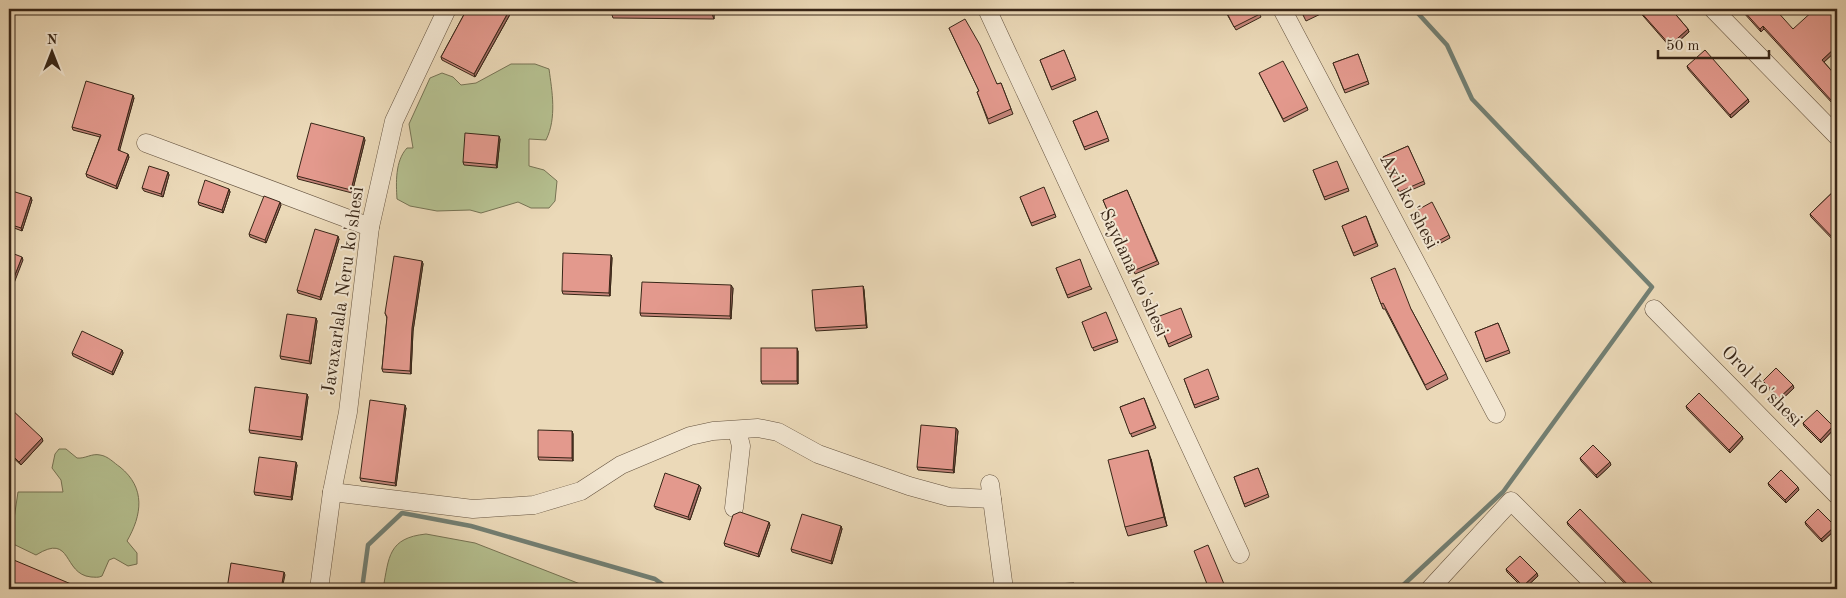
<svg xmlns="http://www.w3.org/2000/svg" width="1846" height="598" viewBox="0 0 1846 598" font-family="'Old Standard TT',serif">
<style>
.green{fill:#b5c090;stroke:#767354}
.lines{fill:none;stroke-linecap:round;stroke-linejoin:round}
.stream{stroke:#727f73;stroke-width:4.5}
.minor-casing{stroke:#65533f;stroke-width:19}
.minor{stroke:#f2e6d1;stroke-width:18}
.wall{fill:#c38479;stroke:#382617}
.shaded-wall{fill:#9f6b63;stroke:#382617}
.building{fill:#e3998d;stroke:#382617}
.labels{text-anchor:middle;dominant-baseline:central;stroke-width:4;stroke-linejoin:round;paint-order:stroke}
.street-label{font-size:19px;fill:#382617;stroke:#f2e6d1}
</style>
<rect width="100%" height="100%" fill="#ebd9b8"/>
<filter id="stains"><feTurbulence type="fractalNoise" baseFrequency=".004" numOctaves="4"/><feColorMatrix values="0 0 0 0 .2 0 0 0 0 .09 0 0 0 0 .02 0 0 0 .5 -.17"/></filter>
<radialGradient id="worn" r=".72"><stop offset=".6" stop-color="#630" stop-opacity="0"/><stop offset="1" stop-color="#630" stop-opacity=".3"/></radialGradient>
<g class="green">
<path d="M511 64H535L549 69C552 91 557 118 546 140L529 139V166L544 170 557 181 555 201 549 208H531L518 202 481 213 470 210 437 211 410 206 397 199C396 183 395 161 407 148H413L409 124 430 78 442 73 453 77 461 85 476 83Z"/>
<path d="M59 449H66L77 458C85 459 92 453 100 455 108 456 114 463 120 467 146 488 142 515 127 541L137 553V564L128 566 114 558 109 560 102 576C98 578 95 577 91 577 62 574 73 532 36 555L9 542V528L14 519 18 492H63L61 480 52 468 55 454Z"/>
<path d="M426 534 475 543 593 589H383C389 557 388 538 426 534Z"/>
</g>
<g class="lines">
<g class="stream">
<polyline points="362,589 368,545 402,513 471,526 655,579 669,589"/>
<polyline points="1399,589 1503,492 1652,287 1472,99 1447,45 1414,9"/>
</g>
<g class="minor-casing">
<g id="minor">
<polyline points="987,9 1240,554"/>
<polyline points="1282,9 1496,414"/>
<polyline points="1713,9 1837,136"/>
<polyline points="146,143 370,227"/>
<polyline points="1654,309 1837,495"/>
<polyline points="990,484 1004,589"/>
<polyline points="332,492 473,509 534,505 581,491 621,465 690,436 713,431 758,428 778,432 818,454 909,486 949,497 992,499"/>
<polyline points="734,508 741,446 737,430"/>
<polyline points="319,589 332,492 348,412 370,227 394,121 447,9"/>
<polyline points="1430,589 1511,501 1599,589"/>
</g>
</g>
<use href="#minor" class="minor"/>
</g>
<g class="wall">
<polygon points="342,9 359,9 358,13"/>
<polygon points="467,9 513,9 475,77 442,60 441,57"/>
<polygon points="611,9 714,9 714,19 613,18 611,12"/>
<polygon points="1015,9 1023,9 1016,12"/>
<polygon points="1224,9 1257,9 1261,17 1236,30"/>
<polygon points="1300,9 1331,9 1306,21"/>
<polygon points="1637,9 1671,9 1688,29 1689,32 1671,48"/>
<polygon points="1742,9 1793,29 1837,50 1824,62 1837,77 1837,101 1833,104 1764,29 1761,32 1743,12"/>
<polygon points="949,28 997,84 1001,83 1013,114 989,124 977,92 979,91"/>
<polygon points="1064,50 1076,80 1052,90 1040,60"/>
<polygon points="1358,54 1369,84 1345,93 1333,63"/>
<polygon points="1687,66 1748,99 1749,102 1731,118 1688,69"/>
<polygon points="1259,73 1307,107 1308,110 1284,122"/>
<polygon points="134,98 119,150 129,157 117,189 87,177 86,174 100,137 73,130 72,127"/>
<polygon points="1097,111 1109,141 1085,150 1073,121"/>
<polygon points="500,139 497,168 464,165 463,162"/>
<polygon points="365,140 352,193 298,179 297,176"/>
<polygon points="1408,146 1425,184 1400,195 1383,157"/>
<polygon points="1313,170 1348,188 1349,191 1325,200"/>
<polygon points="168,172 169,175 163,197 144,191 142,188"/>
<polygon points="1837,188 1837,244 1811,217 1810,214"/>
<polygon points="229,189 230,192 223,213 199,205 198,202"/>
<polygon points="9,190 32,200 22,231 9,226"/>
<polygon points="1127,190 1159,264 1135,274 1103,200"/>
<polygon points="1020,197 1055,214 1056,217 1032,226"/>
<polygon points="281,205 266,243 250,237 249,234"/>
<polygon points="1412,213 1449,235 1450,238 1430,249"/>
<polygon points="1366,216 1378,246 1354,256 1342,226"/>
<polygon points="339,239 321,300 298,293 297,290"/>
<polygon points="611,255 612,258 610,296 563,294 562,291"/>
<polygon points="422,261 423,264 413,331 411,374 383,372 382,369 387,318 385,313"/>
<polygon points="1056,268 1090,286 1092,289 1068,298"/>
<polygon points="1371,278 1411,309 1446,374 1448,379 1427,390 1385,309 1383,309"/>
<polygon points="863,286 864,290 867,328 816,331 815,328"/>
<polygon points="733,288 731,319 641,316 640,313"/>
<polygon points="1157,317 1191,334 1192,337 1169,347"/>
<polygon points="316,318 317,321 311,364 281,359 280,356"/>
<polygon points="1082,322 1117,339 1118,342 1094,351"/>
<polygon points="1498,323 1510,353 1486,362 1475,332"/>
<polygon points="122,350 123,353 113,375 73,356 72,353"/>
<polygon points="798,351 798,384 762,384 761,381"/>
<polygon points="1184,379 1218,396 1219,399 1195,408"/>
<polygon points="1763,381 1794,388 1780,401 1764,384"/>
<polygon points="307,394 308,397 302,440 250,433 249,430"/>
<polygon points="1144,398 1156,428 1132,437 1120,407"/>
<polygon points="1686,406 1742,436 1743,439 1730,453 1687,409"/>
<polygon points="9,407 43,441 21,465 9,454"/>
<polygon points="406,408 396,486 361,481 360,478"/>
<polygon points="1803,423 1834,429 1821,443 1804,426"/>
<polygon points="956,428 958,431 954,473 918,470 917,467"/>
<polygon points="572,431 573,434 573,461 539,460 538,457"/>
<polygon points="1580,458 1611,465 1597,478 1581,461"/>
<polygon points="1151,459 1167,526 1128,536 1125,527"/>
<polygon points="297,465 292,500 255,495 254,492"/>
<polygon points="1258,468 1269,497 1245,507 1234,477"/>
<polygon points="1768,483 1799,490 1786,503 1769,486"/>
<polygon points="699,485 701,488 690,520 656,509 654,506"/>
<polygon points="1567,522 1658,589 1630,589 1568,525"/>
<polygon points="1805,522 1836,529 1822,542 1806,525"/>
<polygon points="770,525 759,557 725,546 724,543"/>
<polygon points="841,526 842,529 832,564 792,552 791,549"/>
<polygon points="1506,569 1538,576 1524,589 1507,572"/>
</g>
<g class="shaded-wall">
<polygon points="510,9 513,9 475,77 474,74"/>
<polygon points="712,9 714,9 714,19 712,14"/>
<polygon points="1763,26 1764,29 1761,32 1760,29"/>
<polygon points="1688,29 1689,32 1671,48 1670,45"/>
<polygon points="1837,46 1837,50 1823,63 1822,60"/>
<polygon points="133,95 134,98 119,153 118,150"/>
<polygon points="1837,97 1837,101 1833,104 1832,101"/>
<polygon points="1748,99 1749,102 1731,118 1730,115"/>
<polygon points="499,136 500,139 497,168 496,165"/>
<polygon points="364,137 365,140 352,193 351,190"/>
<polygon points="128,154 129,157 117,189 116,186"/>
<polygon points="168,172 169,175 163,197 161,194"/>
<polygon points="229,189 230,192 223,213 222,210"/>
<polygon points="31,197 32,200 22,231 21,228"/>
<polygon points="280,202 281,205 266,243 265,240"/>
<polygon points="338,236 339,239 321,300 320,297"/>
<polygon points="611,255 612,258 610,296 609,293"/>
<polygon points="22,257 23,260 9,296 9,290"/>
<polygon points="422,261 423,264 413,331 411,374 410,371 412,328"/>
<polygon points="731,285 733,288 731,319 730,316"/>
<polygon points="863,286 864,290 867,328 866,325"/>
<polygon points="316,318 317,321 311,364 309,361"/>
<polygon points="797,348 798,351 798,384 797,381"/>
<polygon points="122,350 123,353 113,375 112,372"/>
<polygon points="1793,385 1794,388 1780,401 1779,398"/>
<polygon points="307,394 308,397 302,440 301,437"/>
<polygon points="405,405 406,408 396,486 395,483"/>
<polygon points="1833,426 1834,429 1821,443 1820,440"/>
<polygon points="956,428 958,431 954,473 953,470"/>
<polygon points="572,431 573,434 573,461 572,458"/>
<polygon points="1742,436 1743,439 1730,453 1729,450"/>
<polygon points="42,438 43,441 21,465 19,462"/>
<polygon points="1148,450 1151,459 1167,526 1164,517"/>
<polygon points="296,462 297,465 292,500 291,497"/>
<polygon points="1610,462 1611,465 1597,478 1596,475"/>
<polygon points="699,485 701,488 690,520 688,517"/>
<polygon points="1798,487 1799,490 1786,503 1785,500"/>
<polygon points="769,522 770,525 759,557 758,554"/>
<polygon points="841,526 842,529 832,564 831,561"/>
<polygon points="1835,526 1836,529 1822,542 1821,539"/>
<polygon points="284,572 285,575 282,589 281,589"/>
<polygon points="1537,573 1538,576 1524,589 1523,586"/>
</g>
<g class="building">
<polygon points="467,9 510,9 474,74 441,57"/>
<polygon points="611,9 712,9 712,14 611,12"/>
<polygon points="1225,9 1257,9 1260,14 1234,27"/>
<polygon points="1301,9 1310,9 1303,12"/>
<polygon points="1638,9 1671,9 1688,29 1670,45"/>
<polygon points="1742,9 1775,9 1793,29 1815,9 1837,9 1837,46 1822,60 1837,77 1837,97 1832,101 1763,26 1760,29"/>
<polygon points="965,19 980,45 997,84 1001,83 1011,109 988,119 977,92 979,91 949,28"/>
<polygon points="1064,50 1075,77 1051,87 1040,60"/>
<polygon points="1705,50 1748,99 1730,115 1687,66"/>
<polygon points="1358,54 1368,81 1344,90 1333,63"/>
<polygon points="1283,61 1307,107 1283,119 1259,73"/>
<polygon points="86,81 133,95 118,150 128,154 116,186 86,174 101,135 72,127"/>
<polygon points="1097,111 1108,138 1084,147 1073,121"/>
<polygon points="311,123 364,137 351,190 297,176"/>
<polygon points="465,133 499,136 496,165 463,162"/>
<polygon points="1408,146 1424,181 1399,192 1383,157"/>
<polygon points="1337,161 1348,188 1324,197 1313,170"/>
<polygon points="149,166 168,172 161,194 142,188"/>
<polygon points="205,180 229,189 222,210 198,202"/>
<polygon points="1044,187 1055,214 1031,223 1020,197"/>
<polygon points="1837,188 1837,240 1836,241 1810,214"/>
<polygon points="9,190 31,197 21,228 9,224"/>
<polygon points="1127,190 1157,261 1133,271 1103,200"/>
<polygon points="264,196 280,202 265,240 249,234"/>
<polygon points="1432,202 1449,235 1429,246 1412,213"/>
<polygon points="1366,216 1376,243 1353,253 1342,226"/>
<polygon points="315,229 338,236 320,297 297,290"/>
<polygon points="9,252 22,257 9,290"/>
<polygon points="563,253 611,255 609,293 562,291"/>
<polygon points="394,256 422,261 412,328 410,371 382,369 387,317 385,313"/>
<polygon points="1080,259 1090,286 1067,295 1056,268"/>
<polygon points="1395,268 1411,309 1446,374 1425,385 1383,303 1381,304 1371,278"/>
<polygon points="642,282 731,285 730,316 640,313"/>
<polygon points="863,286 866,325 815,328 812,290"/>
<polygon points="1181,308 1191,334 1168,344 1157,317"/>
<polygon points="1106,312 1117,339 1092,348 1082,322"/>
<polygon points="287,314 316,318 309,361 280,356"/>
<polygon points="1498,323 1509,350 1485,359 1475,332"/>
<polygon points="82,331 122,350 112,372 72,353"/>
<rect x="761" y="348" width="36" height="33"/>
<polygon points="1776,368 1793,385 1779,398 1763,381"/>
<polygon points="1208,369 1218,396 1194,405 1184,379"/>
<polygon points="255,387 307,394 301,437 249,430"/>
<polygon points="1699,393 1742,436 1729,450 1686,406"/>
<polygon points="1144,398 1154,425 1130,434 1120,407"/>
<polygon points="370,400 405,405 395,483 360,478"/>
<polygon points="9,407 42,438 19,462 9,452"/>
<polygon points="1817,410 1833,426 1820,440 1803,423"/>
<polygon points="921,425 956,428 953,470 917,467"/>
<polygon points="538,430 572,431 572,458 538,457"/>
<polygon points="1593,445 1610,462 1596,475 1580,458"/>
<polygon points="1148,450 1164,517 1125,527 1108,460"/>
<polygon points="259,457 296,462 291,497 254,492"/>
<polygon points="1258,468 1268,494 1244,504 1234,477"/>
<polygon points="1781,470 1798,487 1785,500 1768,483"/>
<polygon points="665,473 699,485 688,517 654,506"/>
<polygon points="1580,509 1658,589 1632,589 1567,522"/>
<polygon points="1818,509 1835,526 1821,539 1805,522"/>
<polygon points="740,512 769,522 758,554 724,543 733,515"/>
<polygon points="802,514 841,526 831,561 791,549"/>
<polygon points="1208,545 1226,589 1209,589 1194,551"/>
<polygon points="1520,556 1537,573 1523,586 1506,569"/>
<polygon points="9,558 83,589 9,589"/>
<polygon points="231,563 284,572 281,589 227,589"/>
<polygon points="1074,583 1075,589 1038,589 1038,585"/>
</g>
<g class="labels">
<g class="street-label">
<text transform="translate(1408 202) rotate(62)">Axil ko'shesi</text>
<text transform="translate(1133 273) rotate(65)">Saydana ko'shesi</text>
<text transform="translate(344 291) rotate(-82)">Javaxarlala Neru ko'shesi</text>
<text transform="translate(1761 387) rotate(45)">Orol ko'shesi</text>
</g>
</g>
<rect width="1846" height="598" fill="none" stroke="#ebd9b8" stroke-width="30"/>
<rect x="10" y="10" width="1826" height="578" fill="none" stroke="#382617" stroke-width="2.5"/>
<rect x="15" y="15" width="1816" height="568" fill="none" stroke="#382617"/>
<g transform="translate(52 52)" stroke="#f2e6d1" stroke-width="4" paint-order="stroke">
<path d="M0-4L9 19L0 12L-9 19Z" fill="#382617"/>
<text y="-8" font-size="14" font-weight="bold" text-anchor="middle" fill="#382617">N</text>
</g>
<path d="M1658 50v8h111v-8" fill="none" stroke="#382617" stroke-width="2.5"/>
<text x="1666" y="50" font-size="15" fill="#382617" stroke="#f2e6d1" stroke-width="4" paint-order="stroke">50 m</text>
<rect width="100%" height="100%" filter="url(#stains)"/>
<rect width="100%" height="100%" fill="url(#worn)"/>
</svg>
